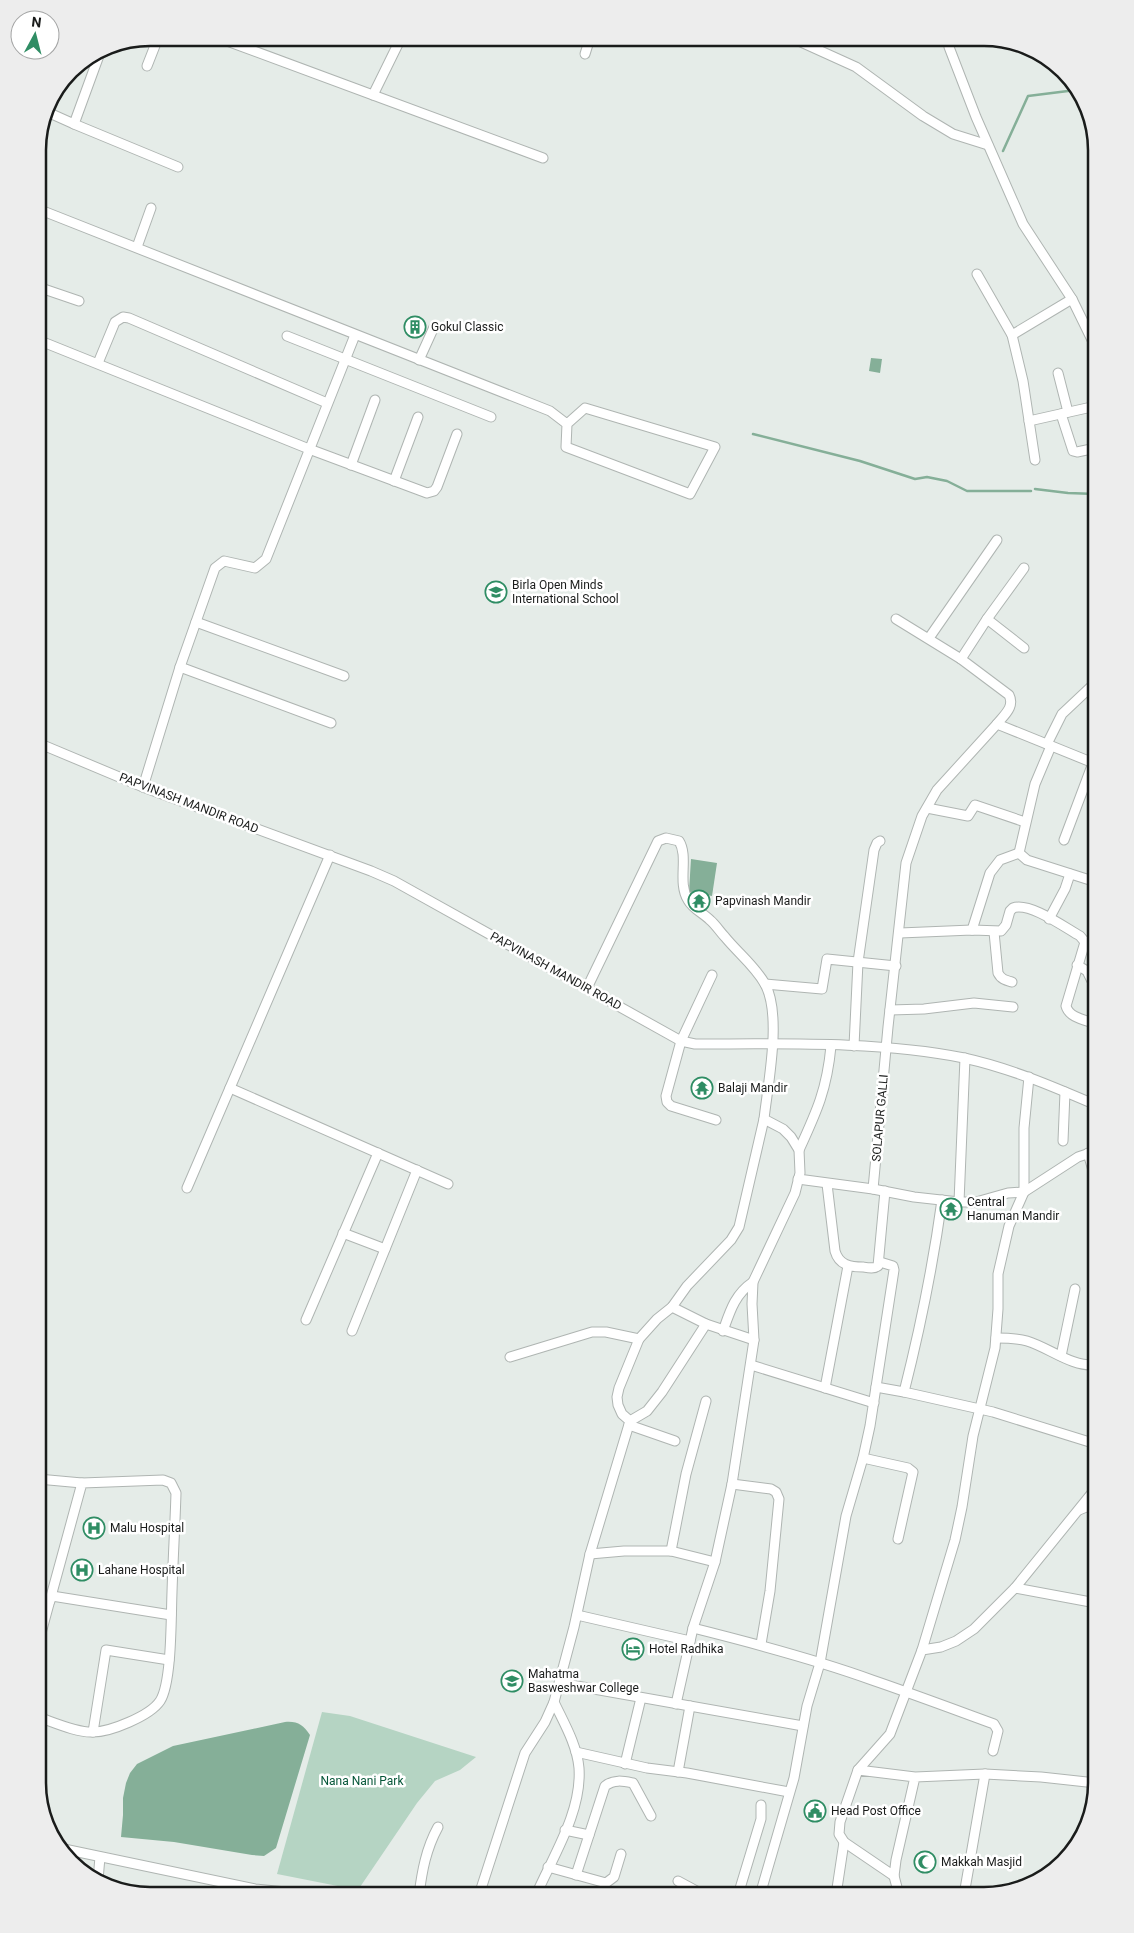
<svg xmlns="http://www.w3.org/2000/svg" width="1134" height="1933" viewBox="0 0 1134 1933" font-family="Roboto,sans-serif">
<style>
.green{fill:#b5d4c3}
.water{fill:#85af98}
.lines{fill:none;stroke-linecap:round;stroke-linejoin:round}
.stream{stroke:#85af98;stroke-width:2.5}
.minor-casing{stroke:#afb5b2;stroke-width:11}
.minor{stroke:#fff;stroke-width:9}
.labels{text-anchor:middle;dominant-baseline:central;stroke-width:5;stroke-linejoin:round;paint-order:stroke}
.poi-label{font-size:12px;fill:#1a1c1b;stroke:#fff;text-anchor:start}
.street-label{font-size:12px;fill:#1a1c1b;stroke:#fff}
.park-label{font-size:12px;fill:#065739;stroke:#fff}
.rim{fill:none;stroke:#1a1c1b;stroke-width:2.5}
</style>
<rect width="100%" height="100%" fill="#e5ece8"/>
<polygon class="green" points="322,1712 350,1716 476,1757 460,1770 435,1781 417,1803 358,1890 277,1874"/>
<g class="water">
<polygon points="871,358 882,359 880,373 869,371"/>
<polygon points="691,859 717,863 712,896 689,892"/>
<path d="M285 1722C298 1721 303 1725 310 1735L276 1848 264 1856 252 1855 174 1842 121 1837 123 1815V1798L126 1783 130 1773 137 1764 173 1746Z"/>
</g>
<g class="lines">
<g class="stream">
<polyline points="1003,151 1028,96 1076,90"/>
<polyline points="753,434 860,461 915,479 927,477 947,481 967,491 1031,491"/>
<polyline points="1035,489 1068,493 1096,494"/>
</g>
<g class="minor-casing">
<g id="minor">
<polyline points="219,38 543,158"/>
<polyline points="792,38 856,67 923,116 953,134 988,145"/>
<polyline points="948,38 949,47 976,117 1023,224 1072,299 1096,348"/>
<polyline points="543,40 544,38"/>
<polyline points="585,54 590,38"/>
<polyline points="147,66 158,38"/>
<polyline points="373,95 401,38"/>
<polyline points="45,111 74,124 101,50"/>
<polyline points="74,124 178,167"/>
<polyline points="38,209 550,411 567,424 566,447 690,494 715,447 585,408 567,424"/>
<polyline points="137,247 151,208"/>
<polyline points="977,274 1012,335 1023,381 1035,460"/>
<polyline points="38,287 79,301"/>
<polyline points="1012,335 1072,299"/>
<polyline points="287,336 491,417"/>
<polyline points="38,340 309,449 427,493 434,491 437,487 457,434"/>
<polyline points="419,360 434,327"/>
<polyline points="98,363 115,322 123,317 129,318 327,403"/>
<polyline points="1058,373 1068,412"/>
<polyline points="1061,414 1073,451 1077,452 1096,448"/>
<polyline points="1029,421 1096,406"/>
<polyline points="351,465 375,400"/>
<polyline points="394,481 418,417"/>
<polyline points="896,619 961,659"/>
<polyline points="987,619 1024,568"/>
<polyline points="196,622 344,676"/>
<polyline points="929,638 997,540"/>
<polyline points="180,667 331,723"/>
<path d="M997 724C1004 715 1015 707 1009 695L961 659 987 619 1024 648"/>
<path d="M38 743 143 787 371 871 394 881 681 1041 695 1044C782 1044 879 1041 964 1058 1010 1068 1054 1087 1096 1105"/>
<polyline points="1047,744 1062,714 1096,682"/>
<polyline points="1051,746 1035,784 1019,853 1027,860 1096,882"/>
<polyline points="143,787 180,667 215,568 224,561 255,568 266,559 355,335"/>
<polyline points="927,808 968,816 975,805 1025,822"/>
<polyline points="1064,840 1093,763"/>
<polyline points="1049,919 1065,889 1070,874"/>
<polyline points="972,930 990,873 1000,860 1019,853"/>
<path d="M994 932 998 973C1001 979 1005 980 1012 982"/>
<path d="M900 933 972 930 1001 931 1006 925 1010 911 1013 908C1030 902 1064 927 1080 936L1085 942 1066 1006C1069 1018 1086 1020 1096 1024"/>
<polyline points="1077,965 1087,971 1092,981 1096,984"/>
<polyline points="712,975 681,1041 666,1096 667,1102 671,1106 716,1120"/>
<polyline points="765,984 822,989 827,959 896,966"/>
<path d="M587 988 658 841 666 838 679 841C689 857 677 882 688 900 693 909 703 913 710 920 716 925 720 932 725 937 738 953 755 966 765 984 782 1015 768 1083 764 1119L783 1129 791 1137 799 1150 800 1173 795 1193 753 1282 752 1304 754 1340 732 1484 715 1562 693 1628 676 1704"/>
<polyline points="890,1010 924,1009 974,1003 1013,1007"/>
<polyline points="854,1046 858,962 874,850 877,843 880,841"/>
<polyline points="230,1088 448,1184"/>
<polyline points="1063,1141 1065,1092"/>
<path d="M799 1150C817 1111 827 1089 831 1046"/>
<polyline points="1088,1153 1096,1181"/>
<polyline points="798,1179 873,1189 914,1197 959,1202 965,1058"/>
<path d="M827 1184 835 1251C839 1265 850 1267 863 1267 869 1268 874 1269 878 1266L885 1191"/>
<polyline points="187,1188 330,855"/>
<polyline points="873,1189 888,1027 906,863 922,816 937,790 997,724 1096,764"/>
<path d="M942 1200C933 1265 920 1329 904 1392L993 1412 1096 1444"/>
<polyline points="959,1202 976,1202 1008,1193 1024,1192 1078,1157 1096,1151"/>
<polyline points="343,1233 385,1249"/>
<polyline points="672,1307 706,1324"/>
<polyline points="306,1320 378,1153"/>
<polyline points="352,1331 417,1170"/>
<path d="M723 1331C730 1311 735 1294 753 1282"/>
<path d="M996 1338C1007 1338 1017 1338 1027 1341 1050 1348 1071 1367 1096 1365"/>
<polyline points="1061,1356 1075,1289"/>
<polyline points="510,1357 592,1332 606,1332 639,1339"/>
<polyline points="751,1365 874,1403"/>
<polyline points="876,1387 904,1392"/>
<polyline points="825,1388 848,1266"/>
<polyline points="630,1421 647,1411 662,1392 706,1324 754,1340"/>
<polyline points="629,1425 675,1441"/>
<polyline points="863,1458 908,1468 913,1472 898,1539"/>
<polyline points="38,1479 82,1483"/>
<polyline points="732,1484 771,1489 776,1492 779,1499 770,1591 761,1644"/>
<polyline points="1079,1510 1096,1503"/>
<polyline points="671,1551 686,1474 706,1401"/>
<polyline points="590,1554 624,1551 671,1551 715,1562"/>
<polyline points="1015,1588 1096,1603"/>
<polyline points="52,1596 171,1615"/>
<polyline points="38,1598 50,1601"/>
<polyline points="577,1615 690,1641"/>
<path d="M693 1628C753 1643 814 1659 872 1680 913 1694 953 1709 994 1724L998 1731 993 1751"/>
<polyline points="922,1650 955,1540 962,1507 973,1436 995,1348 998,1309 998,1274 1009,1226 1024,1192 1024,1128 1029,1077"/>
<polyline points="560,1683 803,1726"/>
<path d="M38 1717C53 1722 77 1733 93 1732 110 1732 150 1716 160 1701 172 1683 171 1616 172 1592 173 1559 175 1526 176 1493L171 1483 163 1480 82 1483 38 1644"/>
<polyline points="93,1732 106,1650 169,1660"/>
<polyline points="576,1752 647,1768 687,1773 789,1792"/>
<polyline points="625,1764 641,1698"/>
<polyline points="858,1770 890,1734 922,1650 941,1647 956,1641 974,1629 1015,1588 1096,1488"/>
<polyline points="678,1772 690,1706"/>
<polyline points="915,1777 896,1860 894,1876 844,1842 839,1834 840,1822 858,1770 915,1777 985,1774 1041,1777 1096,1783"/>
<polyline points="565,1830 589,1835"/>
<polyline points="64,1849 255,1889 317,1895"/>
<polyline points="548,1867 606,1883 614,1877 621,1854"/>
<path d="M576 1875 605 1786C614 1779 623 1781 633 1783L651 1816"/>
<polyline points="894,1876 899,1895"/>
<polyline points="98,1880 100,1857"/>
<polyline points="678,1881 704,1895"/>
<path d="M419 1895C422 1871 426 1849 438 1827"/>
<polyline points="479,1895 525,1753 545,1722 554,1702 574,1627 590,1554 630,1421 622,1414 618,1405 617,1397 619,1388 639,1339 657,1319 672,1307 687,1286 731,1240 739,1227 764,1119"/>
<path d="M536 1895C553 1856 582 1812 579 1768 577 1745 564 1723 554 1702"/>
<polyline points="738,1895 761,1819 761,1805"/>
<polyline points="760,1895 794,1778 807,1706 820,1663 846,1516 863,1458 870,1426 894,1270 893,1266 880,1262"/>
<polyline points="836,1895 844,1842"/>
<polyline points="964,1895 985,1774"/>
</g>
</g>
<use href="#minor" class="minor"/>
</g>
<defs>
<g id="building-ring" transform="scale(1.125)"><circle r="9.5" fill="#fff" stroke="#2f8d64" stroke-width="1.5"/><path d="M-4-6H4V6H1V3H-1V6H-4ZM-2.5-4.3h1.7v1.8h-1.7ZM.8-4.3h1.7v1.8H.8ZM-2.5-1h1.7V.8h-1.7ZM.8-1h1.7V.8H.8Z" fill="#2f8d64"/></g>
<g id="university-ring" transform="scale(1.125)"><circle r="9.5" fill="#fff" stroke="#2f8d64" stroke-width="1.5"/><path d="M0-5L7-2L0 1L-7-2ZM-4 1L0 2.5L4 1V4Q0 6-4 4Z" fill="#2f8d64"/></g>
<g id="temple-ring" transform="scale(1.125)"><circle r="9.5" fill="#fff" stroke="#2f8d64" stroke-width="1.5"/><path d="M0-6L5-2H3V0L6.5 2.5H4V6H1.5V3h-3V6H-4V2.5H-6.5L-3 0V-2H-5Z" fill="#2f8d64"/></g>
<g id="hospital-ring" transform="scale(1.125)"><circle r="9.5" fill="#fff" stroke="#2f8d64" stroke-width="1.5"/><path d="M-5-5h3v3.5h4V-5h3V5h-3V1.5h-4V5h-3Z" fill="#2f8d64"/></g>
<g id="hotel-ring" transform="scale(1.125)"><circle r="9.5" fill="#fff" stroke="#2f8d64" stroke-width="1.5"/><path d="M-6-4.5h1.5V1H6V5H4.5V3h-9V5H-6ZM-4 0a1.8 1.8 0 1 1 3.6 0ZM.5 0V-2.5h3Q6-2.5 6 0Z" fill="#2f8d64"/></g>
<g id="civic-ring" transform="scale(1.125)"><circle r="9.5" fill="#fff" stroke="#2f8d64" stroke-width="1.5"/><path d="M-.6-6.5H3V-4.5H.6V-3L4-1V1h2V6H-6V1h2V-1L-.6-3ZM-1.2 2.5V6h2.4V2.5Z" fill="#2f8d64"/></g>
<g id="mosque-ring" transform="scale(1.125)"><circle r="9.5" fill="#fff" stroke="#2f8d64" stroke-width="1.5"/><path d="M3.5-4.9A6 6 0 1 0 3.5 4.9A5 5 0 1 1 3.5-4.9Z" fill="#2f8d64"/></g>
</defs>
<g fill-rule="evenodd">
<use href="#building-ring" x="415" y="327"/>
<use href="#university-ring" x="496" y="592"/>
<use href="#temple-ring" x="699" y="901"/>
<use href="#temple-ring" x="702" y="1088"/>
<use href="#temple-ring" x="951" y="1209"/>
<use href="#hospital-ring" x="94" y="1528"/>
<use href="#hospital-ring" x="82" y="1570"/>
<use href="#hotel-ring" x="633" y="1649"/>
<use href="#university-ring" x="512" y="1681"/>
<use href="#civic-ring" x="815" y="1811"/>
<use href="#mosque-ring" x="925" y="1862"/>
</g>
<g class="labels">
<g class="poi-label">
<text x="431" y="327">Gokul Classic</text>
<text x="512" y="585">Birla Open Minds<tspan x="512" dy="14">International School</tspan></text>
<text x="715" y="901">Papvinash Mandir</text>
<text x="718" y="1088">Balaji Mandir</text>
<text x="967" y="1202">Central<tspan x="967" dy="14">Hanuman Mandir</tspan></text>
<text x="110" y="1528">Malu Hospital</text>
<text x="98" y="1570">Lahane Hospital</text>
<text x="649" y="1649">Hotel Radhika</text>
<text x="528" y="1674">Mahatma<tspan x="528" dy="14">Basweshwar College</tspan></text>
<text x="831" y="1811">Head Post Office</text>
<text x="941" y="1862">Makkah Masjid</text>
</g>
<g class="street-label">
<text transform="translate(189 803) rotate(21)">PAPVINASH MANDIR ROAD</text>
<text transform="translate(556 971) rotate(29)">PAPVINASH MANDIR ROAD</text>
<text transform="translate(880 1118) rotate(-85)">SOLAPUR GALLI</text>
</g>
<g class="park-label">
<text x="362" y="1781">Nana Nani Park</text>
</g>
</g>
<path d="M0 0H1134V1933H0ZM150 46H984A104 104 0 0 1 1088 150V1783A104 104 0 0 1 984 1887H150A104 104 0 0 1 46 1783V150A104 104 0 0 1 150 46Z" fill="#ededed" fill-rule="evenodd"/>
<path class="rim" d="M150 46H984A104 104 0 0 1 1088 150V1783A104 104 0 0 1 984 1887H150A104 104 0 0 1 46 1783V150A104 104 0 0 1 150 46Z"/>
<g transform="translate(35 35) rotate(7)"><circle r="24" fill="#ffffff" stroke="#a3a4a4"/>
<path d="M0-4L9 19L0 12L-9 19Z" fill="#2f8d64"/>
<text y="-8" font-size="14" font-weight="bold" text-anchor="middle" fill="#1a1c1b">N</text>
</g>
</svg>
